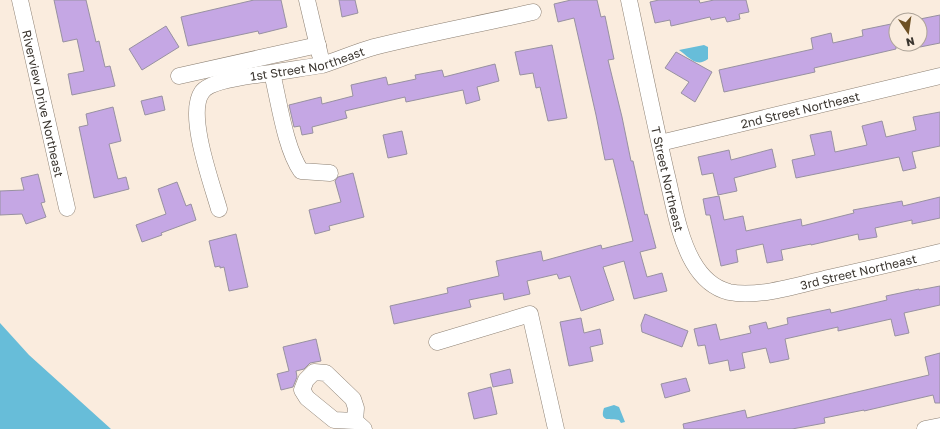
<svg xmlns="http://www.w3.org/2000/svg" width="940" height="429" viewBox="0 0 940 429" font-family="'Golos Text',sans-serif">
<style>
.water{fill:#67bdd9}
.building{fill:#c5a7e4;stroke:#9891a1}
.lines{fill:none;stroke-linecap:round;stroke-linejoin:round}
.minor-casing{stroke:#8d8174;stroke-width:17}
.minor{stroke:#fff;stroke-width:16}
.labels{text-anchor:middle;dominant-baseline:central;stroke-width:3.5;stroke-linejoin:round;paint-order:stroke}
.street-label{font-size:12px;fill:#3a352f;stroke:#faecde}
</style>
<rect width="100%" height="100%" fill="#faecde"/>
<g class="water">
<path d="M704 45 708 47V59C696 68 689 57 679 50Z"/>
<polygon points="0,323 29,355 111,429 0,429"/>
<path d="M614 405 619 407 625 422 621 423 619 420C611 418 599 423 604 408Z"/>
</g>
<g class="building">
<polygon points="54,0 86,0 96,42 99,41 105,67 110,66 115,86 72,95 68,74 84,71 77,39 63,42"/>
<polygon points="254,0 281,0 287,27 259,34 258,31 188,46 181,17"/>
<polygon points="339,0 355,0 358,13 342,17"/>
<polygon points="571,0 597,0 601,17 605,16 614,59 608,60 622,117 631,161 633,161 645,215 647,214 656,248 640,252 647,277 662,273 667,291 634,299 624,261 603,267 614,300 581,311 570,276 559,279 557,274 527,281 530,294 504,300 503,293 469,300 471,307 394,324 390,306 448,293 447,288 499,276 496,261 541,251 543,261 601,245 602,249 633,241 613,159 605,160 596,115 574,18 558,22 554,4"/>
<polygon points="659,0 699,0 700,3 714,0 746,0 749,12 739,14 740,19 727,22 725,17 711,20 710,17 671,26 670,20 655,23 650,2"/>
<polygon points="940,15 940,43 920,47 920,19"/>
<polygon points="896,23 896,49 814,68 815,72 724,92 719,70 813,49 811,38 831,33 833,43 863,36 862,30"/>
<polygon points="166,26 179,47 142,70 129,49"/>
<polygon points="552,45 567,118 548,121 540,87 536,88 533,73 520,75 515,52"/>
<polygon points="676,52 712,72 695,102 681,93 689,82 665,68"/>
<polygon points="495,64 499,81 477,87 480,100 466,104 463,90 406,102 405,97 345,111 347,118 312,127 313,133 302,135 300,126 294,127 289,105 321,97 322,104 353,96 351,85 386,77 388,85 416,79 415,75 442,70 444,77"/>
<polygon points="162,96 165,110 145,115 141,101"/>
<polygon points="113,107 121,141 109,144 118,179 126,177 129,189 94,198 79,127 88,125 86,114"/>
<polygon points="940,112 940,146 912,152 916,168 903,171 899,157 796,178 792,160 815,155 810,135 831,131 835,152 867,145 862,126 882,121 886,137 916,130 913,117"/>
<polygon points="402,131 407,154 388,158 383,135"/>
<polygon points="772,149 776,167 734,178 737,191 718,195 713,173 702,175 698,157 729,150 731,160"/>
<polygon points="353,173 364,217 329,226 330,230 315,234 309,210 341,202 335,181 338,177"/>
<polygon points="38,174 45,202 41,203 46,217 26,224 22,214 0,215 0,191 24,190 21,178"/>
<polygon points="177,182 186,206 191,204 196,220 161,233 162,235 142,242 136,225 166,214 158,189"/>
<polygon points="719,196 724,220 743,216 746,231 801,219 802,226 854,213 853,210 902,201 903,206 940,197 940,218 912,224 912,220 875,228 877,237 859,240 858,234 811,245 811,244 781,250 783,260 767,263 763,244 736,250 738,262 721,266 710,215 706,215 703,199"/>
<polygon points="236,234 248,287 229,291 224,267 220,268 220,266 215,267 209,241"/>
<polygon points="940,286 940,305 904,313 909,333 895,336 891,319 838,331 838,327 785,339 789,359 770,363 766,348 742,353 745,368 730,371 728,360 709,364 705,345 698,346 694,329 716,324 720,340 751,333 749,326 766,322 768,329 788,324 787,318 830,309 831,313 887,300 886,296 919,289 919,290"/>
<polygon points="645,314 688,331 682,347 642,332 641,325"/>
<polygon points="581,318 584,333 600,329 603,344 590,347 593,361 569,366 560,322"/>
<polygon points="316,339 321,361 310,363 304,369 296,371 297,377 293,387 281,390 277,374 289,371 283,347"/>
<polygon points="940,353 940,403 935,403 933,395 864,411 864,410 824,418 825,423 792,429 684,429 683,424 745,410 747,418 929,375 925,357"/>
<polygon points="510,369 513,383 493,387 490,374"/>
<polygon points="686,378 690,391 665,398 661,384"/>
<polygon points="491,387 497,414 474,419 468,393"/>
</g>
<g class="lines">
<g class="minor-casing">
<g id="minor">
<path id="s1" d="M20 0 67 208"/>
<polyline points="307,0 320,55"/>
<path id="s2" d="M629 0C641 57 653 115 666 172 673 200 678 236 693 262 701 276 713 288 729 292 757 298 800 285 828 278 865 270 903 261 940 252"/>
<path d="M272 73C279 101 285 148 301 171L330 173"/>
<polyline points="179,76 318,45"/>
<path id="s3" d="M660 143 940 76"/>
<path id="s4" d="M219 209C212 184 186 114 202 92 210 80 256 75 271 73 288 70 305 68 322 65 339 60 356 52 374 47 426 34 480 24 533 12"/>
<polyline points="437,342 530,314 556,429"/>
<polyline points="355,421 356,408 353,399 326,373 314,372 306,380 302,390 307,398 334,420 355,421 364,429"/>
<polyline points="925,429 940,426"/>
</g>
</g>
<use href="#minor" class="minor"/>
</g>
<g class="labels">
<g class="street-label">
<text stroke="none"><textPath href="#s4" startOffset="231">1st Street Northeast</textPath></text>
<text stroke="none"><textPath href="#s1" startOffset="106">Riverview Drive Northeast</textPath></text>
<text stroke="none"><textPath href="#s3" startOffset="144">2nd Street Northeast</textPath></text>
<text stroke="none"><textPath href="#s2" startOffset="183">T Street Northeast</textPath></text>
<text stroke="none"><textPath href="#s2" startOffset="450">3rd Street Northeast</textPath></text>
</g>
</g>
<g transform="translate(908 32) rotate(167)"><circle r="19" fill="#faecde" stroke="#ada398"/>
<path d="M0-3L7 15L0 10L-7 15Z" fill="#6e5024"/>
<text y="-6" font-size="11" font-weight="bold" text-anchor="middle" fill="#3a352f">N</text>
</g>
</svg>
